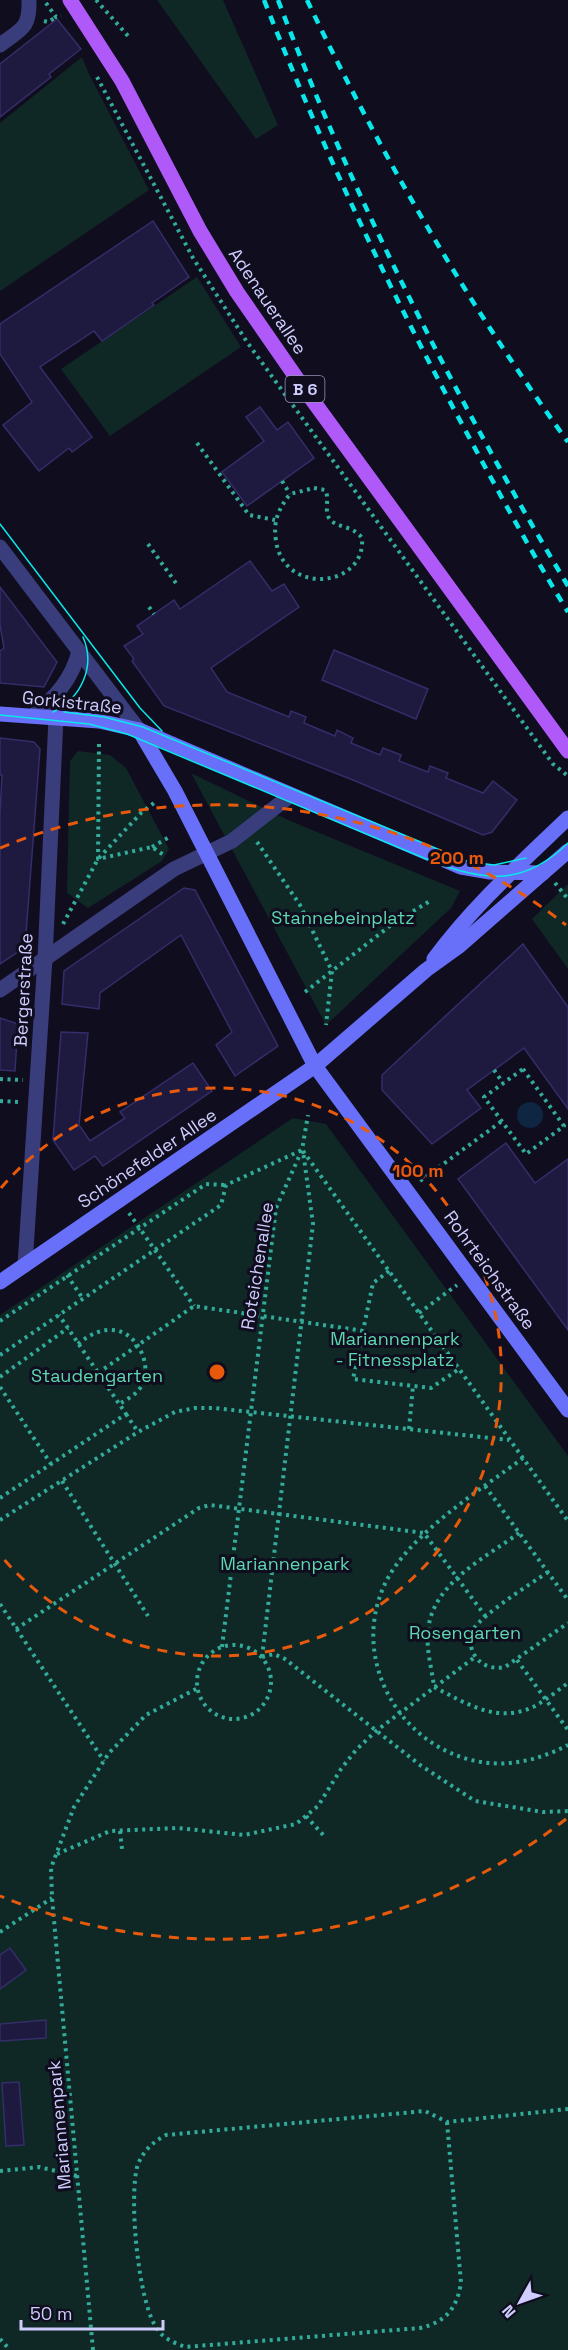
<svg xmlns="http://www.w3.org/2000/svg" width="568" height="2350" viewBox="0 0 568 2350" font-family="'Space Grotesk',sans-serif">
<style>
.green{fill:#102825}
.water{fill:#0e2642}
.building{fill:#1e1a3f;stroke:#342d69;stroke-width:1.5}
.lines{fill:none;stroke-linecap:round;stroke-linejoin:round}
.path{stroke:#32ab9a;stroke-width:4;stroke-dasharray:3 4.5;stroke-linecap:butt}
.minor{stroke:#3a3d7b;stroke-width:15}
.secondary{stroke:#6870f9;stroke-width:15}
.primary{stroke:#af59f8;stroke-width:15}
.tram{stroke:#0ae7eb;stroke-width:1.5}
.rail{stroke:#0ae7eb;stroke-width:4.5;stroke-dasharray:9 8;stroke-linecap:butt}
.ring{fill:none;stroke:#e8590c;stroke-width:3;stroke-dasharray:10 8}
.labels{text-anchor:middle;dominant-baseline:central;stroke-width:6;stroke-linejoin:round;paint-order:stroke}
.shield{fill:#0f0d1e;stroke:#9593ba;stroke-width:1.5}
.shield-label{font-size:16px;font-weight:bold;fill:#cecdfd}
.street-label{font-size:18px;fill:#cecdfd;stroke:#0f0d1e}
.park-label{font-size:18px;fill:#5dd9b0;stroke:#0f0d1e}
.centre{fill:#e8590c;stroke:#0f0d1e;stroke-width:3}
.ring-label{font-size:18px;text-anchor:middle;font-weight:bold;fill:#e8590c;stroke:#0f0d1e;stroke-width:6;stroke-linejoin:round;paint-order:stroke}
</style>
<rect width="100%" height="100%" fill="#0f0d1e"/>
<g class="green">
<polygon points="157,0 223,0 278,125 256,139"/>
<polygon points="82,57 88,72 149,190 0,291 0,123"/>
<polygon points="197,277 241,347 110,436 61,369"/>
<polygon points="78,751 110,755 126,768 169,849 162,861 88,908 67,893 70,761"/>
<polygon points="191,773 288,820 460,891 451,908 326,1025"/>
<polygon points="568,884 568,969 532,919"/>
<polygon points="293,1118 326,1124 568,1456 568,2350 0,2350 0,1315"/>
</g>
<circle class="water" cx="530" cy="1115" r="13"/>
<g class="building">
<polygon points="57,19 81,49 49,74 51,77 0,117 0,64"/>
<polygon points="153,221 189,277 152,303 154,305 102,341 94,331 40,367 92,437 72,452 69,448 39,471 3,425 32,402 0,354 0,324"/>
<polygon points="260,407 277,430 288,422 314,458 247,506 222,472 264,441 246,417"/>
<polygon points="250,561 272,591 284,584 299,607 211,668 227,692 289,717 291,711 306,717 304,723 335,736 337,730 353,738 351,743 380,755 383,748 401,755 399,761 428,772 430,766 448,773 446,778 483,793 493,781 517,800 492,832 483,835 353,780 164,706 132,661 134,659 124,646 143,634 137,626 174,600 180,609"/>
<polygon points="0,587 57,662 44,687 0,683 0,651 4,648 0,625"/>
<polygon points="334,650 428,689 416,719 322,680"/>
<polygon points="0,738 34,742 40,749 25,947 0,964 0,814 2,775 0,775"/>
<polygon points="184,888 195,890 278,1046 235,1076 216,1045 232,1032 181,935 100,993 99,1009 62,1004 64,971"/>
<polygon points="523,944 568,1007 568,1109 524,1048 467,1090 481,1108 432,1144 382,1090 382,1075"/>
<polygon points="0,1018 18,1024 15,1071 0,1070"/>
<polygon points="61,1032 88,1033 79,1125 90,1141 125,1118 120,1112 193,1063 212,1091 103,1166 95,1156 74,1170 53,1140"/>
<polygon points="506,1143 535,1183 568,1159 568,1330 458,1179"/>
<polygon points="10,1948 26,1970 0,1989 0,1955"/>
<polygon points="46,2020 46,2038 0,2041 0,2024"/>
<polygon points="19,2082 24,2145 6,2146 2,2083"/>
</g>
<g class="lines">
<g class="path">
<polyline points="96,0 129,37"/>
<polyline points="46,3 56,17 61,15"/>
<polyline points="44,21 48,22 56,17"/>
<polyline points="97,77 193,258 247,342 553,764 568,776"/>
<polyline points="197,443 249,515 275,520"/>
<polyline points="282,481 290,494"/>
<path d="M314 488 325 490C330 498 324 509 329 518 335 528 353 525 362 538 366 588 284 596 276 541 273 521 278 510 290 494Z"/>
<polyline points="148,544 178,586"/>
<polyline points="149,607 154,614"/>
<polyline points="99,744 98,859 152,847 165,856"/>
<polyline points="257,842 300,905 332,971 326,1025"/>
<polyline points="152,847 171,836"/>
<polyline points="555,883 568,899"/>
<polyline points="63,924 98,859 141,813 154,803"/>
<polyline points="305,992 395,922 430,901"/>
<polygon points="523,1069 564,1126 526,1154 484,1097"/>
<polyline points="494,1070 503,1083"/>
<polyline points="0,1079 23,1080"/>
<polyline points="0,1101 20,1102"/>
<polyline points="303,1151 568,1521"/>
<polyline points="420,1181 502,1121"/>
<polyline points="129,1213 194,1306"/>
<polyline points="389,1271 373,1283 353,1379 431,1388 459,1369"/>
<polyline points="67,1275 83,1299"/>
<polyline points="419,1313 457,1285"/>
<polyline points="0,1321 206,1184 226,1185"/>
<path d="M78 1344C88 1336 99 1329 112 1330 135 1330 152 1362 143 1383 139 1393 128 1399 119 1404"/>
<polyline points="0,1355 221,1205 226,1185 302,1150"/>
<polyline points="98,1373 194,1306 364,1331"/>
<polyline points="0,1377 68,1328"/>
<polyline points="0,1387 51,1464"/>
<polyline points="126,1414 138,1432"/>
<polyline points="409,1429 413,1386"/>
<path d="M523 1458C479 1491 406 1536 384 1586 350 1661 401 1749 481 1762 511 1767 541 1759 568 1745"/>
<polyline points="62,1481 148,1616"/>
<polyline points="485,1486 568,1600"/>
<polyline points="0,1498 126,1414 59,1315"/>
<polyline points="0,1520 138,1432 175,1412 195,1408 214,1408 509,1440"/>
<path d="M519 1533C485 1558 431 1584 428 1632 426 1650 432 1669 434 1687 466 1703 496 1724 533 1707 545 1701 557 1691 568 1683"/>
<path d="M548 1572C532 1583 481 1615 473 1630 469 1639 470 1650 476 1657 483 1667 494 1669 505 1667L568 1623"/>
<polyline points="0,1604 104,1761"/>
<polyline points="16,1629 199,1508 210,1505 424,1533 486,1617"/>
<circle cx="234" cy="1682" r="37"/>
<polyline points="222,1647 276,1208 302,1150 308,1115"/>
<polyline points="262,1657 313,1224 303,1151"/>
<polyline points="262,1657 274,1654 285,1659 420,1765 475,1801 543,1812 568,1811"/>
<polyline points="517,1660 568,1730"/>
<polyline points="306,1816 325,1837"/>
<polyline points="120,1831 122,1849"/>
<polyline points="57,1854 110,1831 178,1828 244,1835 296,1824 318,1806 341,1769 356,1750 376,1731 475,1657"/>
<polyline points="0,1932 52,1898"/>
<path d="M447 2122 461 2283C457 2308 446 2322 420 2328L185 2347C175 2343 164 2339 158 2330 138 2306 128 2193 138 2164 144 2150 153 2142 166 2135L425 2111 447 2122 568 2109"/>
<polyline points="0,2171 39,2167 77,2176"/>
<polyline points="0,2339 10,2350"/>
<polyline points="93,2350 52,1898 51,1868 74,1807 109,1753 146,1715 198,1688"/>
</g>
<g class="minor">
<path d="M0 45C21 29 30 29 29 0"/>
<polyline points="0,547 139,730"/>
<path d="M33 716C55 697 72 680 79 651"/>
<polyline points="0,990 174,869 232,841 291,795"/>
<polyline points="25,1265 45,959 56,717"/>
</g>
<g class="secondary">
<polyline points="0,714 99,721 139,730 461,867 490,872 543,873"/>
<polyline points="139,730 175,791 315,1066 568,1410"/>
<path d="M434 959C472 907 521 863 568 818"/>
<polyline points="0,1282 315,1066 426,970 458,947 568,851"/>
</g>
<polyline class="primary" points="70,0 122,81 200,231 237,292 300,383 568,751"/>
<g class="tram">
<polyline points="0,524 140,708 162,731"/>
<path d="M53 712C81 698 96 667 83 637"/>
<polyline points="64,712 104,717 143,727 469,862 494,865 526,858"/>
<path d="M0 715 89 724 127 734 431 861C485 882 524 886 568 843"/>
</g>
<g class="rail">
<path d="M264 0C320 142 384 279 456 413 492 480 528 547 568 612"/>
<path d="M278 0C355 202 457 401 568 586"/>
<path d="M307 0C382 157 466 301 568 442"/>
</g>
</g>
<g class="ring">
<path d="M1 1188A284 284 0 1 1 1 1556"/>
<path d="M566 1819A567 567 0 0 1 0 1896M0 848A567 567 0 0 1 566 925"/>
</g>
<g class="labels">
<rect class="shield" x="285.5" y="376" width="39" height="26" rx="4.5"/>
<g class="shield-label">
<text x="305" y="389">B 6</text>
</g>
<g class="street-label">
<text transform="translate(268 301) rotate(56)">Adenauerallee</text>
<text transform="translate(72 702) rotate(6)">Gorkistraße</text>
<text transform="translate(23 990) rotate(-87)">Bergerstraße</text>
<text transform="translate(147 1158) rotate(-34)">Schönefelder Allee</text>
<text transform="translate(257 1266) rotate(-81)">Roteichenallee</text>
<text transform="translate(490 1270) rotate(54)">Rohrteichstraße</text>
<text transform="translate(59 2125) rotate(-95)">Mariannenpark</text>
</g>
<g class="park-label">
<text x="343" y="917">Stannebeinplatz</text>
<text x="395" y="1338">Mariannenpark<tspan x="395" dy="21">- Fitnessplatz</tspan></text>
<text x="97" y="1375">Staudengarten</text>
<text x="285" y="1563">Mariannenpark</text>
<text x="465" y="1632">Rosengarten</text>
</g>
</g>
<circle cx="217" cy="1372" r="9" class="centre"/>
<g class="ring-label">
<text x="457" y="864">200 m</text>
<text x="418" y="1177">100 m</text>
</g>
<g transform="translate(520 2302) rotate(230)" stroke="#0f0d1e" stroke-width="4.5" paint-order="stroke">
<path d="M0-4.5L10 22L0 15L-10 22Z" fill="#cecdfd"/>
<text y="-9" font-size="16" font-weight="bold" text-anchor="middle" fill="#cecdfd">N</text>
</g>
<path d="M21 2320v9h142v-9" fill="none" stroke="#cecdfd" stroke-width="3"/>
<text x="30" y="2320" font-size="18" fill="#cecdfd" stroke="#0f0d1e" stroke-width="4.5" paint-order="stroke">50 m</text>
</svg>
